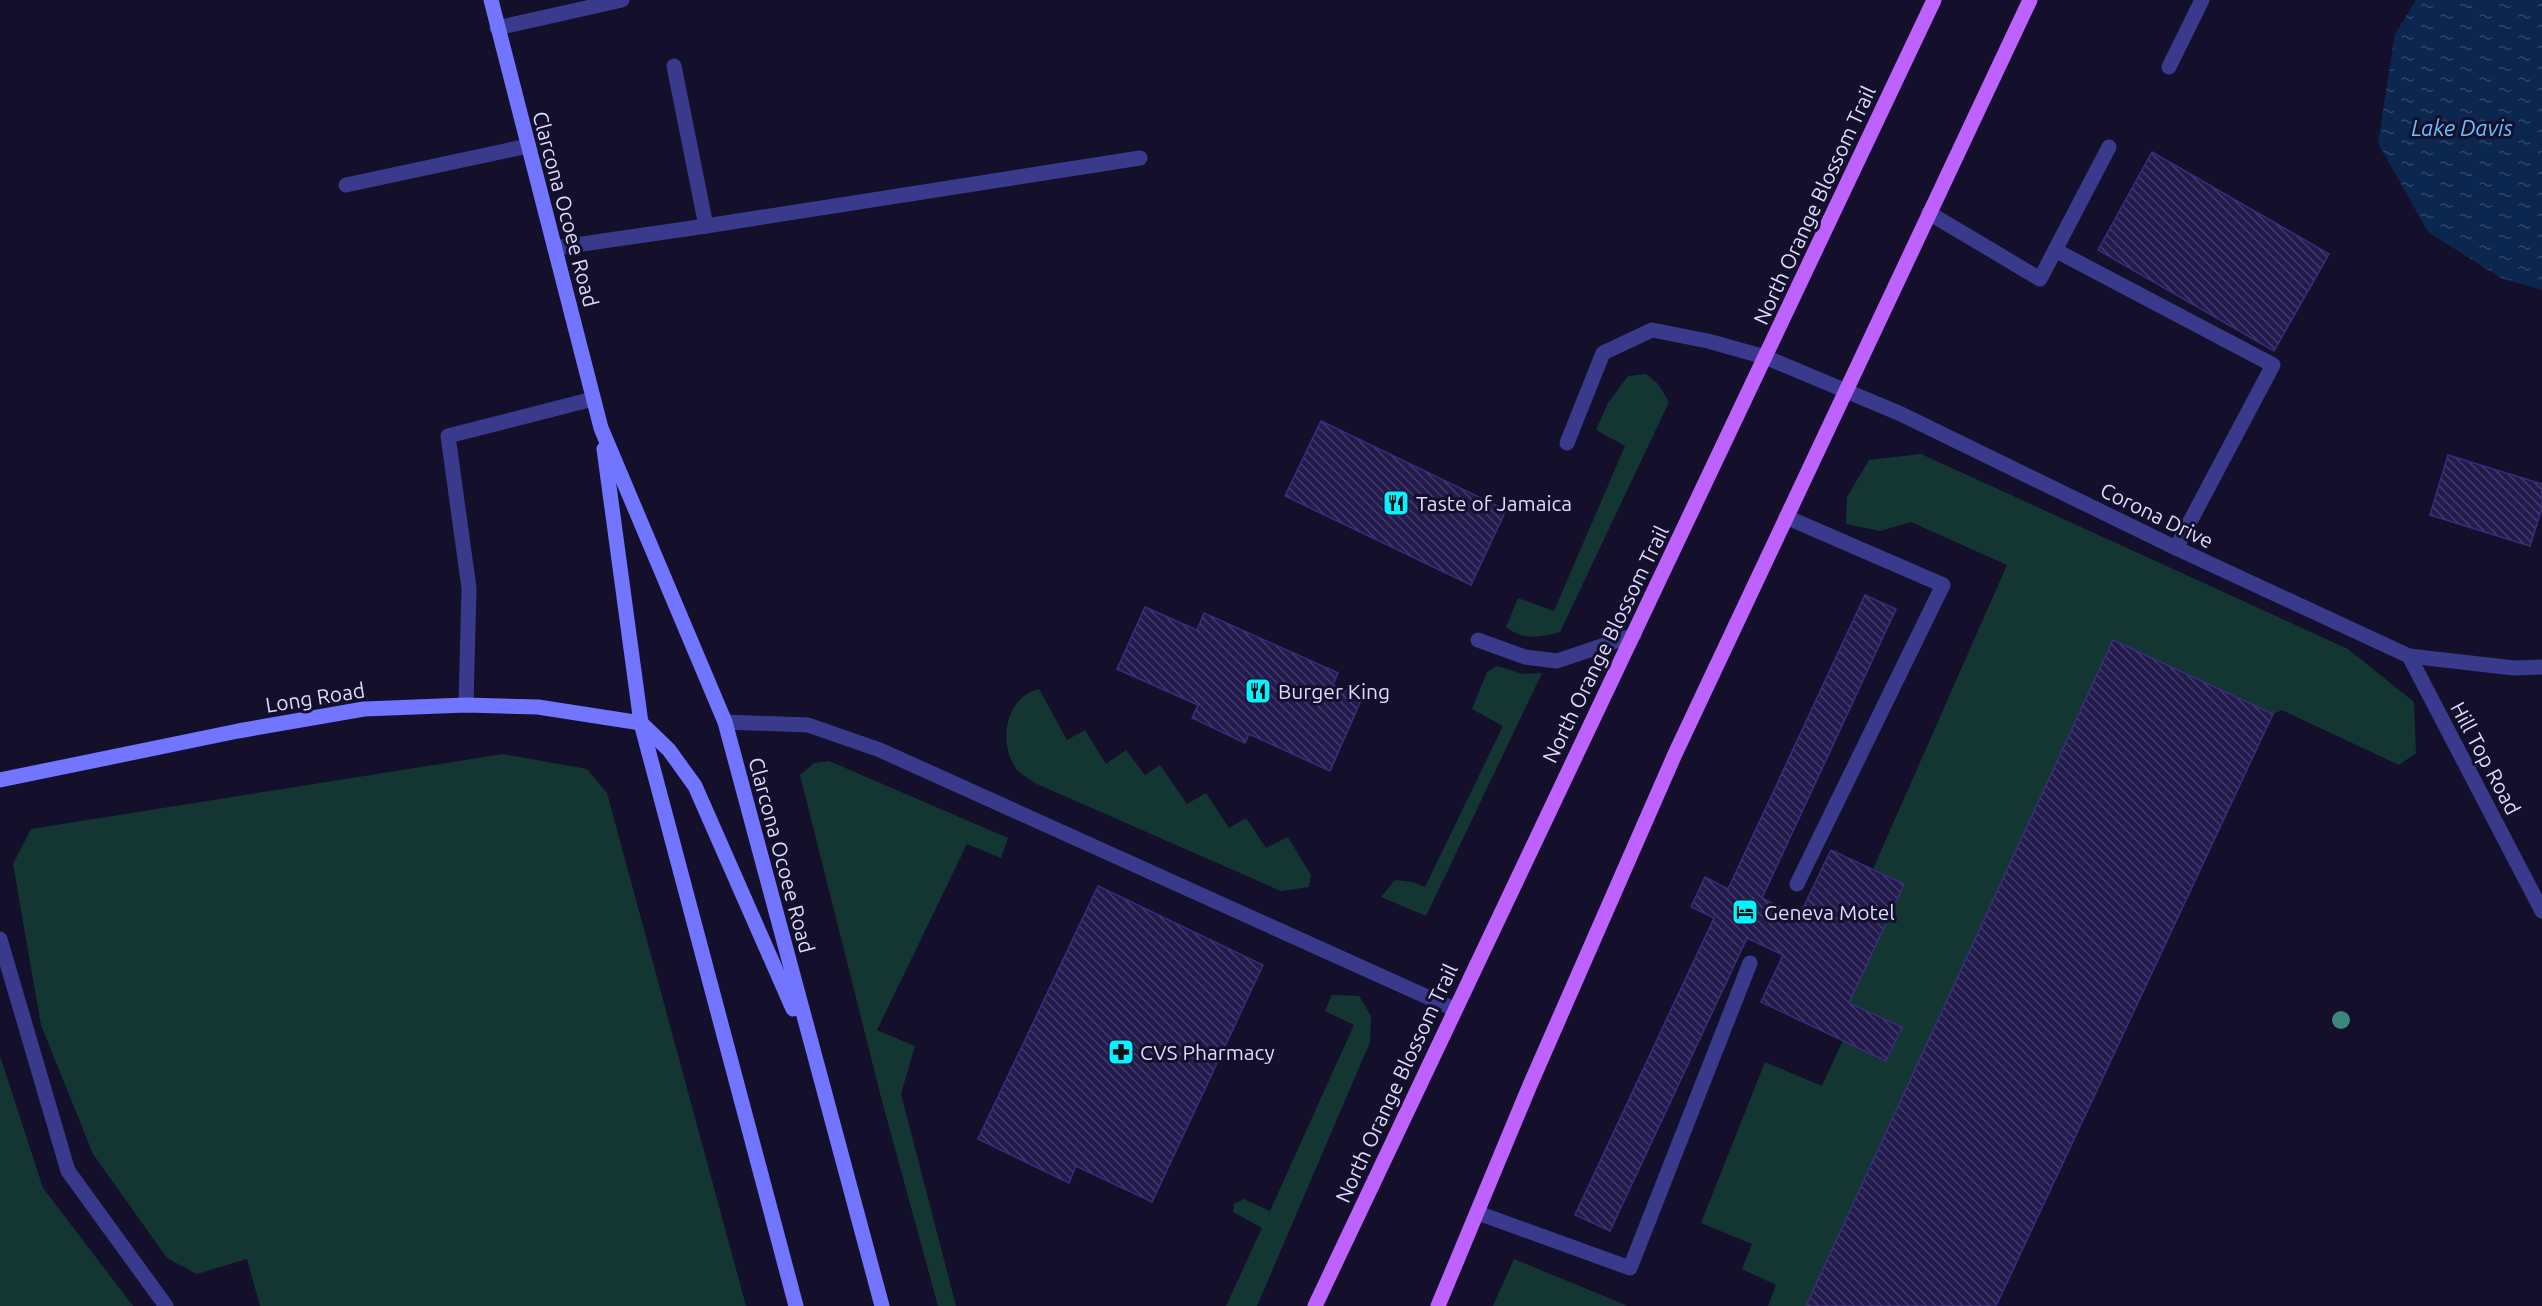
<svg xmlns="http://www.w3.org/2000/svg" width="2542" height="1306" viewBox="0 0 2542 1306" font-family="Ubuntu,sans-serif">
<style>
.green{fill:#133633}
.water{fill:url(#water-ripples)}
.building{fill:url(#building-back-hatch);stroke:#382d7a;stroke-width:1.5}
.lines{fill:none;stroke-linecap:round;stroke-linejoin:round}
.lane{stroke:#3a3a8c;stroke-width:15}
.street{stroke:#3a3a8c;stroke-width:15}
.secondary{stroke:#7275ff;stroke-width:15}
.primary{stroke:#bd62ff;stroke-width:15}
.tree{fill:#3e857c}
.labels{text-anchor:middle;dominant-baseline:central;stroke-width:6;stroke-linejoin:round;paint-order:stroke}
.street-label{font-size:21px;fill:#dddbff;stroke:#14102c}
.poi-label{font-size:21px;fill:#dddbff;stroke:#14102c;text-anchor:start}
.water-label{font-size:22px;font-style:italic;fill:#69c0ff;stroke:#14102c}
</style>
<defs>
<pattern id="water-ripples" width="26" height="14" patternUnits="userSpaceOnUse" patternTransform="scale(1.5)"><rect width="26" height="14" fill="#0b2750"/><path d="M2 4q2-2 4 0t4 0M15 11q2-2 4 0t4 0" fill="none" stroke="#2e466a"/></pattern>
<pattern id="building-back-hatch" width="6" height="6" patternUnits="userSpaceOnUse" patternTransform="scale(1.5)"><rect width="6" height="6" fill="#231b4e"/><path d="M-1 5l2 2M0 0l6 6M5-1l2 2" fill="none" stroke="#423c69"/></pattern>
</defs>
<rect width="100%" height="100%" fill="#14102c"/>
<g class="green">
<path d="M1646 374 1658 384 1669 402 1560 632C1539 638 1523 640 1506 627L1518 598 1554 611 1625 446 1596 430 1608 403 1628 376Z"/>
<polygon points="1921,454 2348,649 2414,702 2416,753 2399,765 2282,710 2273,714 2113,640 1806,1306 1768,1306 1776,1285 1742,1269 1752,1244 1701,1223 1765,1062 1822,1086 1843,1040 1886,1061 1902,1028 1849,1003 1904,884 1873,869 2007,565 1911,522 1880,531 1846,524 1847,497 1869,460"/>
<polygon points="1497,666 1523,674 1542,673 1426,916 1381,897 1395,880 1413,882 1425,887 1503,726 1472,709 1487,672"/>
<path d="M1039 689 1067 740 1085 730 1106 764 1126 750 1145 775 1160 765 1187 804 1206 793 1229 828 1246 818 1266 848 1288 837 1311 875 1309 887 1281 891 1037 784C1030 779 1019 774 1015 767 998 741 1006 697 1039 689Z"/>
<polygon points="503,754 587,769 607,793 746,1306 260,1306 247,1259 197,1274 167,1258 93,1154 41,1025 13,864 31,829"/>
<polygon points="829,761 1008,838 1001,858 967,844 877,1030 915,1046 901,1094 956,1306 938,1306 882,1101 800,775 814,763"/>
<polygon points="1332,995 1359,996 1371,1016 1370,1042 1257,1306 1226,1306 1262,1228 1233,1212 1234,1204 1244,1199 1270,1211 1354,1025 1325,1011"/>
<polygon points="0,1056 43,1188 133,1306 0,1306"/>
<polygon points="1514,1259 1628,1306 1493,1306"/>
</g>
<polygon class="water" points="2416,0 2542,0 2542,290 2501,278 2428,232 2378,143 2395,34"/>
<g class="building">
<polygon points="2152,152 2329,254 2274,351 2098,250"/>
<polygon points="1321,421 1506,510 1471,585 1285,496"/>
<polygon points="2448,455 2542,484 2542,508 2530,546 2430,515"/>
<polygon points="1865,595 1896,609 1762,898 1799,916 1831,850 1904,884 1849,1003 1902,1027 1886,1061 1761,1002 1783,955 1747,938 1610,1231 1575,1215 1714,918 1691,907 1705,877 1728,889"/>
<polygon points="1145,607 1197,630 1204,613 1338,673 1333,685 1362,698 1330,771 1249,734 1245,743 1192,718 1198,705 1117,669"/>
<polygon points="2113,640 2273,714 1996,1306 1806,1306"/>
<polygon points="1098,886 1263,965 1152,1202 1076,1166 1069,1183 978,1139"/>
</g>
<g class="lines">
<g class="lane">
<polyline points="2169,67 2202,0"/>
<polyline points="346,185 528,146"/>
<polyline points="1929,213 2040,279 2109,147"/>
<polyline points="706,226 1140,158"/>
<polyline points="555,248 706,226 674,66"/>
<polyline points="2055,250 2273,365 2176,548"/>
<polyline points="1567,443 1603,353 1652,330 1708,341 1765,357"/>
<polyline points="1786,517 1943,585 1797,884"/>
<polyline points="1478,640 1525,657 1557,661 1634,635"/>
<polyline points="466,705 469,588 448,436 593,399"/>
<polyline points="725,722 808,725 880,750 1454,1009"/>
<polyline points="0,939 68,1171 166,1306"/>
<polyline points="1478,1213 1630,1268 1750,963"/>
</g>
<g class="street">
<polyline points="497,28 622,0"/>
<polyline points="1765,357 1901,414 2176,548 2409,656 2514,668 2542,667"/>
<polyline points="2409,656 2542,911"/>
</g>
<g class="secondary">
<polyline points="491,0 601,428 725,722 882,1306"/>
<polyline points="604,449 641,723 796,1306"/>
<polyline points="641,723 669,750 695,786 793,1009"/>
<polyline points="0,780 238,731 364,709 466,705 538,707 641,723"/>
</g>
<g class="primary">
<polyline points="1315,1306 1934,0"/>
<polyline points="1438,1306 1530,1085 1675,754 2030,0"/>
</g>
</g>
<circle class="tree" cx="2341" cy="1020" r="9"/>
<defs>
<g id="restaurant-square" transform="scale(1.35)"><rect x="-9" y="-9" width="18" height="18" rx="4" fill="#07f2ff" stroke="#14102c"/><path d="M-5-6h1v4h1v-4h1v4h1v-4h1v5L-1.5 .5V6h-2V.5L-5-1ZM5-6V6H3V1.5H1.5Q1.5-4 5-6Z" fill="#111"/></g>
<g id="hotel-square" transform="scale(1.35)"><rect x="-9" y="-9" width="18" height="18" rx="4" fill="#07f2ff" stroke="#14102c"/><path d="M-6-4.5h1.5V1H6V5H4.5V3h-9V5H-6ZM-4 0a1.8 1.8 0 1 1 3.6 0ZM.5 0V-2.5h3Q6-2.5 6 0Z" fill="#111"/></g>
<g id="pharmacy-square" transform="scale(1.35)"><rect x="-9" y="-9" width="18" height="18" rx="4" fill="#07f2ff" stroke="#14102c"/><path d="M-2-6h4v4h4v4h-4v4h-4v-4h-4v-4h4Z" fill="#111"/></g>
</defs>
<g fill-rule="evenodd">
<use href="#restaurant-square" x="1396" y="503"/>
<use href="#restaurant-square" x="1258" y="691"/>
<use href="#hotel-square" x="1745" y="912"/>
<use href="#pharmacy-square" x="1121" y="1052"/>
</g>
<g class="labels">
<g class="street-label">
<text transform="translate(1814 205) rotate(-65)">North Orange Blossom Trail</text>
<text transform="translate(566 209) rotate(75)">Clarcona Ocoee Road</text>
<text transform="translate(2157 515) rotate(26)">Corona Drive</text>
<text transform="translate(1605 644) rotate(-64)">North Orange Blossom Trail</text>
<text transform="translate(315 697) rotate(-9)">Long Road</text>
<text transform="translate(2486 758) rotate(62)">Hill Top Road</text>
<text transform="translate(782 855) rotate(75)">Clarcona Ocoee Road</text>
<text transform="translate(1396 1083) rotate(-65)">North Orange Blossom Trail</text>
</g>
<g class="poi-label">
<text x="1416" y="503">Taste of Jamaica</text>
<text x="1278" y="691">Burger King</text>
<text x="1764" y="912">Geneva Motel</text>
<text x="1140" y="1052">CVS Pharmacy</text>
</g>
<g class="water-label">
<text x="2462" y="127">Lake Davis</text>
</g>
</g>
</svg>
